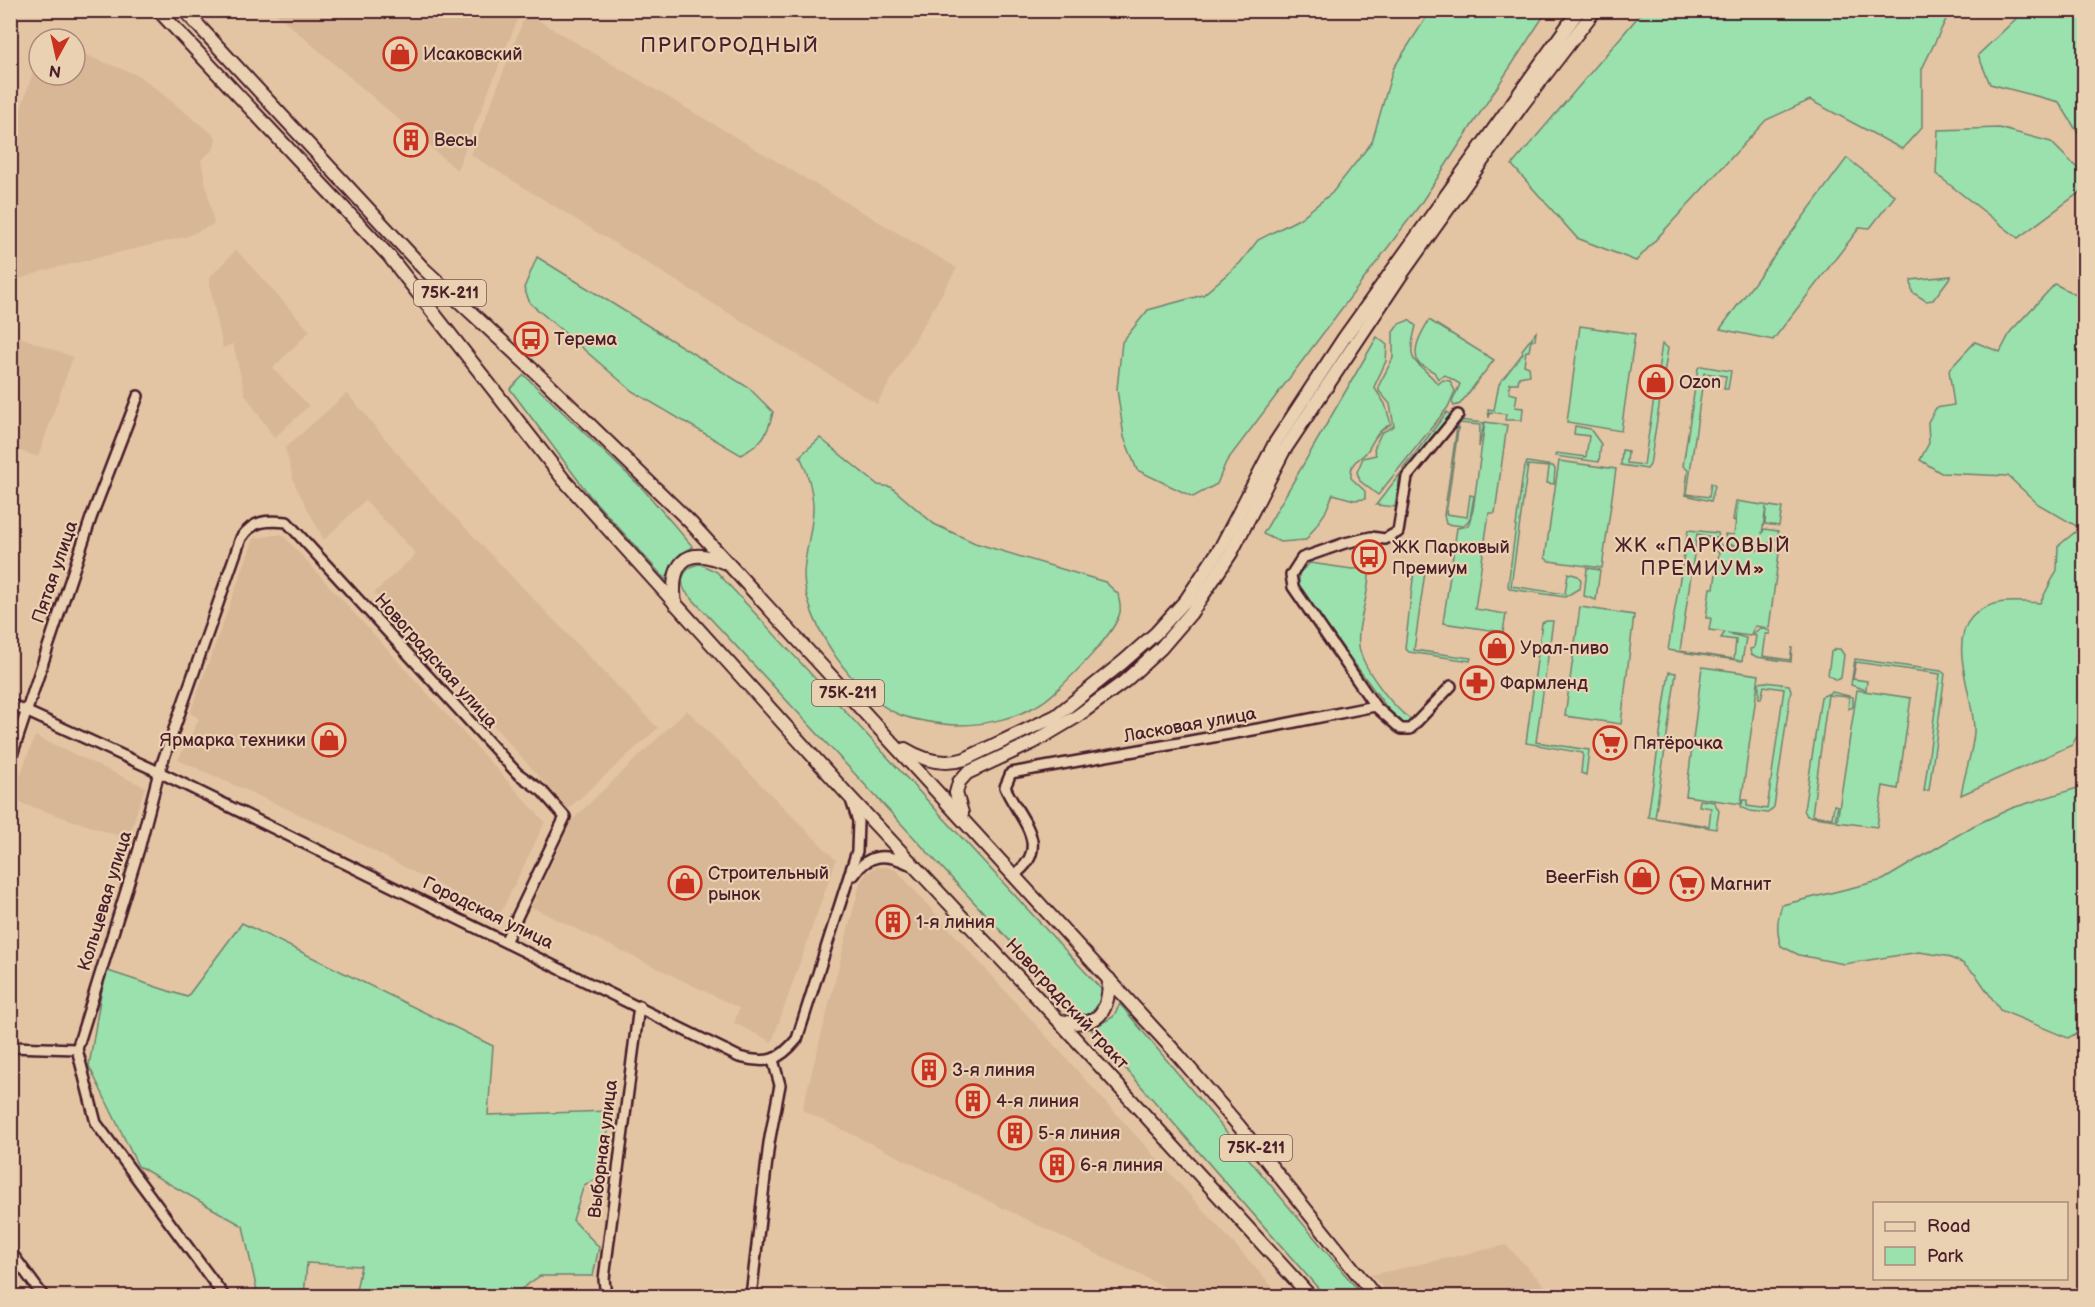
<svg xmlns="http://www.w3.org/2000/svg" width="2095" height="1307" viewBox="0 0 2095 1307" font-family="'Balsamiq Sans',sans-serif">
<style>
.built{fill:#d8b796}
.green{fill:#9ae1ae;stroke:#72806c;stroke-width:1.5;fill-rule:evenodd}
.lines{fill:none;stroke-linecap:round;stroke-linejoin:round}
.minor-casing{stroke:#4a1f2b;stroke-width:14}
.major-casing{stroke:#4a1f2b;stroke-width:16}
.minor{stroke:#ead1b2;stroke-width:9}
.major{stroke:#ead1b2;stroke-width:12}
.labels{text-anchor:middle;dominant-baseline:central;stroke-width:4.5;stroke-linejoin:round;paint-order:stroke}
.shield{fill:#ead1b2;stroke:#7a5454;stroke-width:1.5}
.shield-label{font-size:16px;font-weight:bold;fill:#4a1f2b}
.poi-label{font-size:18px;fill:#4a1f2b;stroke:#ead1b2;text-anchor:start}
.street-label{font-size:18px;fill:#4a1f2b;stroke:#ead1b2}
.neighbourhood-label{font-size:20px;letter-spacing:1.5px;fill:#4a1f2b;stroke:#ead1b2}
.quarter-label{font-size:21px;letter-spacing:1.5px;fill:#4a1f2b;stroke:#ead1b2}
</style>
<rect width="100%" height="100%" fill="#e3c5a4"/>
<filter id="ink" filterUnits="userSpaceOnUse"><feTurbulence type="fractalNoise" baseFrequency=".0167" numOctaves="2"/><feDisplacementMap in="SourceGraphic" scale="12" xChannelSelector="R" yChannelSelector="G"/><feConvolveMatrix kernelMatrix="1 2 1 2 8 2 1 2 1" color-interpolation-filters="sRGB"/></filter>
<g filter="url(#ink)">
<g class="built">
<polygon points="273,11 521,11 457,170"/>
<polygon points="526,13 957,268 877,404 471,155"/>
<polygon points="75,51 140,76 216,137 214,149 201,160 214,224 185,237 46,270 14,281 10,280 11,140 39,53 39,75 75,75"/>
<polygon points="236,250 310,331 273,368 309,406 274,438 245,394 233,344 223,348 210,288 210,277"/>
<polygon points="20,337 73,357 38,457 11,448 11,362"/>
<polygon points="347,393 425,486 658,728 568,809 374,593 416,554 365,500 324,540 295,485 285,448"/>
<polygon points="282,534 545,822 499,917 332,829 178,760 199,719 190,713 254,538"/>
<polygon points="687,710 836,860 772,1042 734,1023 739,1008 531,907 572,820"/>
<polygon points="35,736 145,787 128,839 11,800"/>
<polygon points="876,867 887,867 896,870 1281,1296 1183,1296 802,1110 860,883 866,873"/>
<polygon points="1506,1245 1547,1288 1542,1296 1391,1296 1371,1275"/>
</g>
<g class="green">
<polygon points="1431,10 1547,11 1419,206 1226,462 1217,484 1193,497 1137,470 1124,437 1117,389 1122,342 1148,310 1203,295 1240,263 1258,240 1299,219 1332,193 1372,142 1393,69"/>
<polygon points="1643,11 1643,10 1950,11 1922,69 1922,127 1902,149 1810,100 1766,120 1636,261 1577,238 1512,165"/>
<polygon points="2018,11 2084,11 2084,143 2059,102 1990,84 1978,55 2019,16"/>
<polygon points="1999,128 2051,142 2084,175 2084,189 2018,238 1936,174 1938,130"/>
<polygon points="1847,158 1895,196 1870,228 1860,227 1773,340 1720,329"/>
<path d="M537 257 749 388 773 412C768 435 761 444 741 455L632 391 530 303 524 288Z"/>
<polygon points="1951,276 1933,300 1926,301 1912,292 1911,280"/>
<path d="M2055 284 2084 299V724L2072 745 1961 795C1964 774 1973 752 1974 732 1975 698 1947 644 1972 617 1990 598 2016 601 2040 603L2057 570 2058 546 2080 528 2038 504 2008 476 1941 473 1920 460 1929 443 1928 422 1936 408 1954 405 1949 370 1975 342 2000 352 2011 331Z"/>
<path d="M1409 320 1416 326C1405 367 1416 357 1438 384L1443 380 1450 381 1455 391 1448 407 1378 495 1360 481 1357 472 1363 458 1376 455 1374 449 1381 433 1394 426 1390 404 1379 391V385L1393 358V332L1399 324Z"/>
<path d="M1429 320 1494 360 1460 404 1454 406 1452 402 1460 384 1445 375 1438 379 1434 372 1418 363C1412 347 1421 334 1429 320Z"/>
<polygon points="1580,326 1635,334 1621,431 1567,422"/>
<polygon points="1536,332 1535,340 1531,340 1529,351 1526,351 1524,365 1529,367 1530,375 1519,377 1518,383 1510,383 1509,393 1517,395 1515,407 1523,408 1522,420 1505,420 1506,414 1490,412 1489,418 1488,409 1494,410 1499,384 1523,353 1522,350"/>
<path d="M1377 337 1387 345 1386 361 1374 387 1385 404 1391 424C1377 431 1375 438 1368 450 1360 463 1350 457 1351 478L1365 491V499L1354 500 1333 494 1325 513 1306 540 1280 542 1263 534Z"/>
<polygon points="1662,344 1668,348 1650,465 1647,469 1621,465 1622,450 1628,451 1627,463 1644,465"/>
<polygon points="1701,366 1731,371 1728,389 1724,389 1726,376 1704,373 1687,494 1709,497 1711,483 1715,486 1711,501 1685,495 1688,470 1683,466 1698,368"/>
<path d="M524 375 643 489 693 547C677 556 671 563 666 580L590 496 510 389Z"/>
<polygon points="1447,412 1451,416 1404,474 1403,469"/>
<polygon points="1458,420 1484,423 1479,447 1480,425 1459,423 1446,514 1467,517 1470,495 1474,496 1470,519 1463,526 1446,524 1444,515"/>
<polygon points="1485,422 1507,425 1495,513 1489,513 1475,609 1506,614 1503,632 1443,623 1457,528 1468,526 1473,510"/>
<polygon points="1575,426 1590,429 1601,444 1599,462 1555,456 1556,453 1586,457 1589,436 1574,434"/>
<path d="M820 438 878 485 891 487 934 524 975 543 1105 582 1118 594C1119 599 1121 607 1120 612 1116 633 1071 677 1054 693 1028 718 978 728 943 724 928 722 912 720 898 714 855 696 805 623 804 576 804 552 814 527 813 504 812 486 807 471 800 456Z"/>
<polygon points="1559,461 1616,469 1602,568 1549,561 1545,558"/>
<polygon points="1527,462 1553,466 1555,469 1554,484 1547,483 1549,467 1528,465 1511,586 1565,594 1568,573 1578,576 1581,580 1580,588 1565,597 1510,589 1508,586 1523,473"/>
<polygon points="1400,474 1395,507 1376,505"/>
<polygon points="1736,501 1782,508 1779,526 1765,524 1766,507 1762,534 1764,529 1778,531 1779,537 1760,549 1727,544 1725,534 1734,535 1738,503 1735,521 1733,520"/>
<path d="M1688 530 1718 533 1720 545 1765 551 1773 546 1779 553 1769 628 1755 626 1750 636 1727 633 1746 638 1742 661 1668 650ZM1697 534 1717 538 1715 551 1719 552 1714 588H1710L1706 618H1711L1709 630 1725 632 1721 638 1736 640 1734 659 1680 651Z"/>
<path d="M1310 563 1352 569 1369 568C1371 593 1356 622 1359 646 1362 668 1394 709 1412 720L1409 725 1401 724 1396 720 1299 588V573Z"/>
<path d="M700 564 717 572 1102 990 1104 998 1097 1012 1085 1015 1076 1012 685 591C678 578 686 566 700 564Z"/>
<polygon points="1587,568 1600,570 1596,600 1584,596"/>
<polygon points="1414,571 1425,572 1414,650 1471,658 1470,661 1409,652 1405,648"/>
<polygon points="1580,607 1634,615 1621,724 1565,716"/>
<polygon points="1546,621 1553,621 1536,742 1589,750 1586,775 1581,773 1583,753 1526,743 1542,623"/>
<polygon points="1760,628 1770,631 1770,634 1766,634 1763,656 1790,660 1792,647 1791,662 1757,657 1751,654 1750,649 1754,648 1756,636 1752,635"/>
<polygon points="1835,649 1840,649 1844,655 1841,678 1836,680 1828,675 1831,652"/>
<polygon points="1855,659 1941,671 1945,674 1929,790 1924,791 1940,674 1856,662 1853,679 1867,681 1866,690 1851,685"/>
<polygon points="1702,667 1759,675 1741,804 1686,796"/>
<polygon points="1669,672 1676,673 1655,818 1709,826 1711,808 1699,806 1700,800 1714,802 1719,811 1716,829 1648,817"/>
<polygon points="1765,682 1789,685 1791,690 1774,807 1768,813 1750,811 1741,807 1743,800 1747,800 1747,806 1767,809 1784,689 1764,686 1761,699 1759,699 1759,683"/>
<polygon points="1857,690 1911,698 1898,789 1883,786 1877,827 1837,822"/>
<polygon points="1832,692 1853,697 1853,707 1848,709 1849,697 1828,695 1812,815 1832,818 1834,805 1838,806 1835,820 1807,816 1804,810 1821,697"/>
<path d="M2084 786V1029L2068 1038 2000 1010 1976 975 1962 963 1946 956 1919 952 1844 964 1799 955 1781 946C1776 931 1777 920 1782 905L1883 880 1973 826 2012 808Z"/>
<polygon points="242,923 493,1046 488,1115 610,1111 603,1176 584,1185 573,1220 599,1247 593,1276 540,1276 511,1296 424,1296 390,1293 390,1296 355,1296 361,1266 307,1263 304,1296 258,1296 243,1226 138,1166 89,1066 105,970 187,997"/>
<polygon points="1120,1004 1363,1296 1325,1296 1091,1029 1113,1017"/>
</g>
<g class="lines">
<g class="minor-casing">
<g id="minor">
<polyline points="1451,686 1410,729 1401,729 1375,706 1293,587 1291,575 1302,558 1345,543 1371,537 1385,539 1398,532 1407,477 1458,415"/>
<path d="M10 704 159 772 739 1057C767 1064 778 1062 797 1039L857 851 858 821 852 803"/>
<polyline points="10,761 91,518 138,396"/>
<path d="M854 875C868 853 887 853 909 864"/>
<path d="M1014 875C1054 846 1018 818 1005 787L1011 773 1275 726 1375 706"/>
<polyline points="10,1047 77,1049"/>
<polyline points="10,1251 43,1296"/>
<path d="M224 1296 96 1123 77 1049 139 849 159 772 241 538C253 520 267 520 287 522L517 773 542 791 565 817 506 940"/>
<polyline points="606,1296 604,1279 639,1006"/>
<polyline points="751,1296 769,1143 780,1085 773,1060"/>
</g>
</g>
<g class="major-casing">
<g id="major">
<polyline points="158,10 389,256 564,480 847,794 1059,1021 1310,1296"/>
<polyline points="184,10 423,268 547,383 690,522 1178,1055 1239,1126 1375,1296"/>
<path d="M675 604C670 565 684 545 723 562"/>
<path d="M905 749C923 760 944 766 965 759L1056 716 1123 662 1156 633 1186 600 1221 547 1275 443 1344 338 1579 10"/>
<polyline points="962,813 956,793 959,782 967,773 1034,742 1076,717 1125,681 1161,648 1191,613 1231,553 1283,452 1403,272 1522,105 1595,10"/>
<path d="M1059 1021C1096 1028 1109 1016 1109 979"/>
</g>
</g>
<use href="#minor" class="minor"/>
<use href="#major" class="major"/>
</g>
</g>
<defs>
<g id="shop-ring" transform="scale(1.725)"><circle r="9.5" fill="#ead1b2" stroke="#c8321e" stroke-width="1.5"/><path d="M-5-2.5h2.3a2.7 3.5 0 0 1 5.4 0H5L5.5 6h-11ZM-1.5-2.5h3a1.5 2.3 0 0 0-3 0Z" fill="#c8321e"/></g>
<g id="building-ring" transform="scale(1.725)"><circle r="9.5" fill="#ead1b2" stroke="#c8321e" stroke-width="1.5"/><path d="M-4-6H4V6H1V3H-1V6H-4ZM-2.5-4.3h1.7v1.8h-1.7ZM.8-4.3h1.7v1.8H.8ZM-2.5-1h1.7V.8h-1.7ZM.8-1h1.7V.8H.8Z" fill="#c8321e"/></g>
<g id="bus-ring" transform="scale(1.725)"><circle r="9.5" fill="#ead1b2" stroke="#c8321e" stroke-width="1.5"/><path d="M-5-6H5V4H4V6H2V4H-2V6H-4V4H-5ZM-3.5-4V0h7V-4ZM-3.5 1.2v1.5H-2V1.2ZM2 1.2v1.5H3.5V1.2Z" fill="#c8321e"/></g>
<g id="pharmacy-ring" transform="scale(1.725)"><circle r="9.5" fill="#ead1b2" stroke="#c8321e" stroke-width="1.5"/><path d="M-2-6h4v4h4v4h-4v4h-4v-4h-4v-4h4Z" fill="#c8321e"/></g>
<g id="supermarket-ring" transform="scale(1.725)"><circle r="9.5" fill="#ead1b2" stroke="#c8321e" stroke-width="1.5"/><path d="M-6-5.5h2.5l.6 2H6L4.5 2H-2.5L-4.4-4H-6ZM-1.5 3.2a1.3 1.3 0 1 0 .1 0ZM3 3.2a1.3 1.3 0 1 0 .1 0Z" fill="#c8321e"/></g>
</defs>
<g fill-rule="evenodd">
<use href="#shop-ring" x="400" y="54"/>
<use href="#building-ring" x="411" y="140"/>
<use href="#bus-ring" x="531" y="339"/>
<use href="#shop-ring" x="1656" y="382"/>
<use href="#bus-ring" x="1369" y="557"/>
<use href="#shop-ring" x="1497" y="648"/>
<use href="#pharmacy-ring" x="1477" y="683"/>
<use href="#shop-ring" x="329" y="740"/>
<use href="#supermarket-ring" x="1610" y="743"/>
<use href="#shop-ring" x="1642" y="877"/>
<use href="#shop-ring" x="685" y="883"/>
<use href="#supermarket-ring" x="1687" y="884"/>
<use href="#building-ring" x="893" y="922"/>
<use href="#building-ring" x="929" y="1070"/>
<use href="#building-ring" x="973" y="1101"/>
<use href="#building-ring" x="1015" y="1133"/>
<use href="#building-ring" x="1057" y="1165"/>
</g>
<g class="labels">
<g class="shield">
<rect x="414" y="280" width="72" height="26" rx="4.5"/>
<rect x="812" y="680" width="72" height="26" rx="4.5"/>
<rect x="1220" y="1135" width="72" height="26" rx="4.5"/>
</g>
<g class="shield-label">
<text x="450" y="293">75К-211</text>
<text x="848" y="693">75К-211</text>
<text x="1256" y="1148">75К-211</text>
</g>
<g class="poi-label">
<text x="423" y="54">Исаковский</text>
<text x="434" y="140">Весы</text>
<text x="554" y="339">Терема</text>
<text x="1679" y="382">Ozon</text>
<text x="1392" y="547">ЖК Парковый<tspan x="1392" dy="21">Премиум</tspan></text>
<text x="1520" y="648">Урал-пиво</text>
<text x="1500" y="683">Фармленд</text>
<text x="306" y="740" text-anchor="end">Ярмарка техники</text>
<text x="1633" y="743">Пятёрочка</text>
<text x="708" y="873">Строительный<tspan x="708" dy="21">рынок</tspan></text>
<text x="1619" y="877" text-anchor="end">BeerFish</text>
<text x="1710" y="884">Магнит</text>
<text x="916" y="922">1-я линия</text>
<text x="952" y="1070">3-я линия</text>
<text x="996" y="1101">4-я линия</text>
<text x="1038" y="1133">5-я линия</text>
<text x="1080" y="1165">6-я линия</text>
</g>
<g class="street-label">
<text transform="translate(55 572) rotate(-71)">Пятая улица</text>
<text transform="translate(436 661) rotate(48)">Новоградская улица</text>
<text transform="translate(1190 725) rotate(-10)">Ласковая улица</text>
<text transform="translate(105 901) rotate(-73)">Кольцевая улица</text>
<text transform="translate(488 913) rotate(26)">Городская улица</text>
<text transform="translate(1067 1004) rotate(47)">Новоградский тракт</text>
<text transform="translate(603 1149) rotate(-83)">Выборная улица</text>
</g>
<g class="neighbourhood-label">
<text x="1703" y="546">ЖК «ПАРКОВЫЙ<tspan x="1703" dy="23">ПРЕМИУМ»</tspan></text>
</g>
<g class="quarter-label">
<text x="730" y="45">ПРИГОРОДНЫЙ</text>
</g>
</g>
<rect width="2095" height="1307" fill="none" stroke="#ead1b2" stroke-width="36"/>
<rect x="18" y="18" width="2059" height="1271" fill="none" stroke="#4a1f2b" stroke-width="2" filter="url(#ink)"/>
<rect x="1873" y="1202" width="195" height="78" fill="#ead1b2" stroke="#aa8a7c" stroke-width="1.5"/>
<rect x="1885" y="1222" width="30" height="9" fill="#ead1b2" stroke="#aa8a7c" stroke-width="1.5"/>
<text x="1927" y="1232" font-size="18" fill="#4a1f2b">Road</text>
<rect x="1885" y="1247" width="30" height="18" fill="#9ae1ae" stroke="#aa8a7c" stroke-width="1.5"/>
<text x="1927" y="1262" font-size="18" fill="#4a1f2b">Park</text>
<g transform="translate(57 57) rotate(188)"><circle r="28" fill="#ead1b2" stroke="#aa8a7c" stroke-width="1.5"/>
<path d="M0-4.5L10 22L0 15L-10 22Z" fill="#c8321e"/>
<text y="-9" font-size="16" font-weight="bold" text-anchor="middle" fill="#4a1f2b">N</text>
</g>
</svg>
